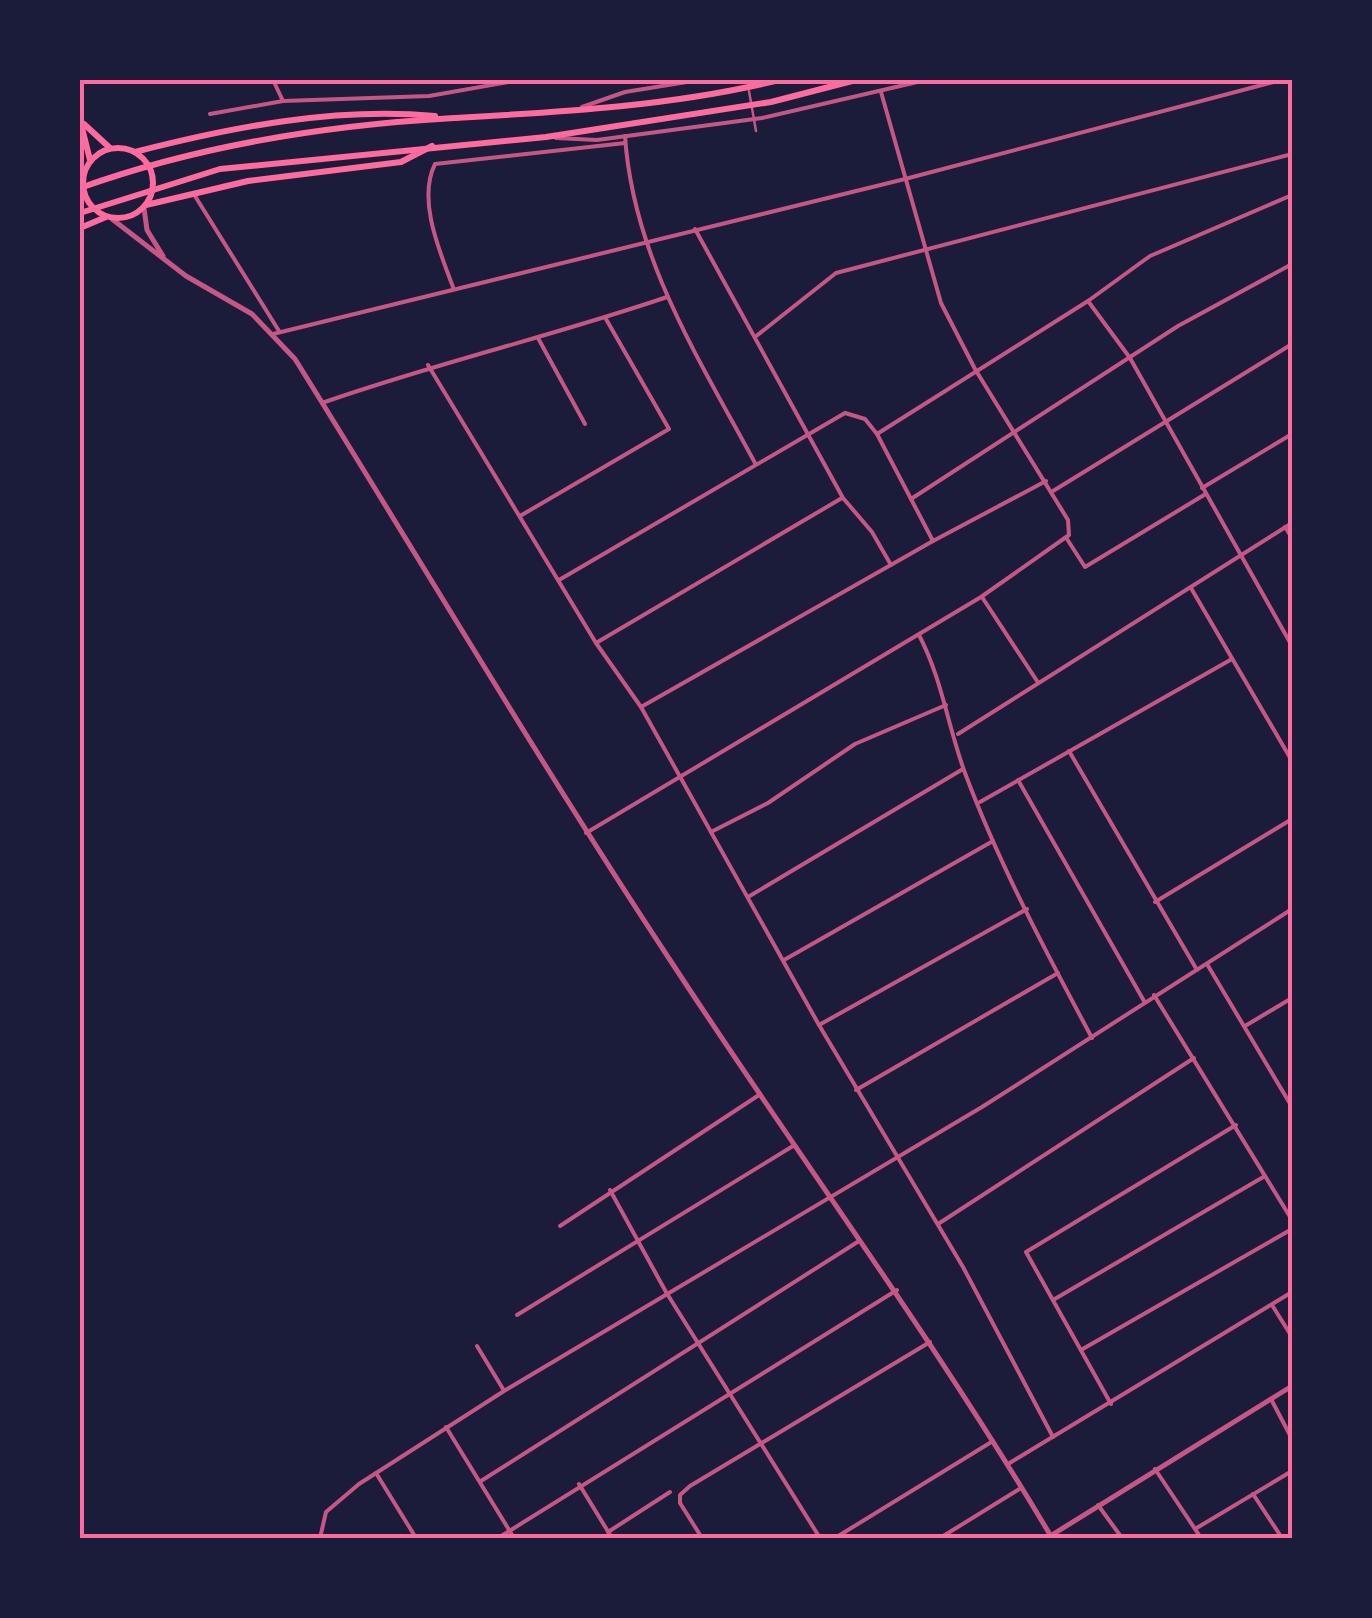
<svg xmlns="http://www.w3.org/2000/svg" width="1372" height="1618" viewBox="0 0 1372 1618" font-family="Rubik,sans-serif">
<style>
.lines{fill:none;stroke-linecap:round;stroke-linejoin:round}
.pedestrian{stroke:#c65784;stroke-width:2.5}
.minor{stroke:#c65784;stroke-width:4}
.tertiary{stroke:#c65784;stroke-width:5}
.secondary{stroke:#ff6b9d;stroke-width:6}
.trunk{stroke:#ff6b9d;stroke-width:6}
.neatline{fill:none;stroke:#ff6b9d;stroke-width:4}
</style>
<rect width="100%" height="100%" fill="#1b1b3a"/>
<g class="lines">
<polyline class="pedestrian" points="749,91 756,131"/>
<g class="minor">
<polyline points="273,80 283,101"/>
<polyline points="582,107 625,92 699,80"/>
<polyline points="210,114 283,101 429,96 520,80"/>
<path d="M625 136C633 257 699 359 755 463"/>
<polyline points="556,138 597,140 762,118 926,80"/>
<polyline points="195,196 279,331"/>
<polyline points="695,229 843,498 872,532 891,565"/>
<path d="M453 287C440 252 417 200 435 164L625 143"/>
<polyline points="1088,301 1130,358 1292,646"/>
<polyline points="273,334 905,179 1281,80"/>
<polyline points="755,337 836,273 1292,154"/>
<polyline points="538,338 585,424"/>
<polyline points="428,365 596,643 641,707 819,1025 963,1267 1053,1437"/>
<path d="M322 403C436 363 553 336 667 297"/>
<polyline points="1202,488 1292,434"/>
<polyline points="1053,491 1292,344"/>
<polyline points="911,499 1178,326 1292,264"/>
<polyline points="520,516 669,429 606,319"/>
<polyline points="1285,527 1292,538"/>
<polyline points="1067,539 1085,567 1204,495"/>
<polyline points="933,541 1046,481"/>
<polyline points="559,580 845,413 865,419 877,434 1088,301 1150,256 1292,195"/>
<polyline points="1191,588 1292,761"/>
<polyline points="982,597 1037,681"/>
<path d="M919 635C942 679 948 727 965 773 999 864 1046 952 1092 1038"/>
<polyline points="596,643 842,498"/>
<polyline points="641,707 933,541 877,434"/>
<polyline points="958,734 1292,523"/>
<polyline points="1069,751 1197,970"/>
<polyline points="1018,780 1144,1001"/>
<polyline points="980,802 1232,659"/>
<polyline points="711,832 768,803 855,744 946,705"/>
<polyline points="586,833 981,597 1069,535 1068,520 975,369 941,303 881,92"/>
<polyline points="748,897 963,769"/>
<polyline points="1155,902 1292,819"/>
<polyline points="784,960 993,841"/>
<polyline points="1207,964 1292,1107"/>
<polyline points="1154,995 1292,1220"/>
<polyline points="819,1025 1027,909"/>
<polyline points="1245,1026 1292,998"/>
<polyline points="856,1090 1058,973"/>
<polyline points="610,1190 666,1292 820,1538"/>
<polyline points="938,1224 1194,1058"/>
<polyline points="560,1226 759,1095"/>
<polyline points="1053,1300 1265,1176"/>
<polyline points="1272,1305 1292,1337"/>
<polyline points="517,1315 793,1146"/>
<polyline points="477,1346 503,1389"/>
<polyline points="1081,1350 1292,1229"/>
<polyline points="1271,1399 1292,1439"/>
<polyline points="1111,1404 1026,1252 1236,1125"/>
<polyline points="446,1427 514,1538"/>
<polyline points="1008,1464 1292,1292"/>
<polyline points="1155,1469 1201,1538"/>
<polyline points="376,1473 416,1538"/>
<polyline points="481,1481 859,1241"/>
<polyline points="579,1484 612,1538"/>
<polyline points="1253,1494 1282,1538"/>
<polyline points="1098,1505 1122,1538"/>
<polyline points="1195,1529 1292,1471"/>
<polyline points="608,1532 670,1492"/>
<polyline points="320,1538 326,1512 359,1484 504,1391 982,1107 1292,909"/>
<polyline points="498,1538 897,1290"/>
<polyline points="702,1538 680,1503 680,1495 690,1486 930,1342"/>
<polyline points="835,1538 993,1441"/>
<polyline points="940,1538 1021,1488"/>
</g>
<g class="tertiary">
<polyline points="144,208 147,230 163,256"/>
<path d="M112 219 186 276 252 314 295 359C421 561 541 765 672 963 798 1156 935 1340 1052 1538"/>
<polyline points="1047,1538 1292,1386"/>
</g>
<g class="secondary">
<polyline points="80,120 90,160"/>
<polyline points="84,124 110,148"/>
<circle cx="118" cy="183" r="35"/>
</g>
<g class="trunk">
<path d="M135 152C232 127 335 107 435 116"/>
<polyline points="80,171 85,169"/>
<path d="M80 188C200 145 327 125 454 118 561 112 674 106 779 80"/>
<polyline points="146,205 248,181 401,162 432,146"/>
<polyline points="80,213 220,169 546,137 771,102 856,80"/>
<polyline points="80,228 106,217"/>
</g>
</g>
<rect width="1372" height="1618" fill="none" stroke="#1b1b3a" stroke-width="165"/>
<rect x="82" y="82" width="1208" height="1454" class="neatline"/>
</svg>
